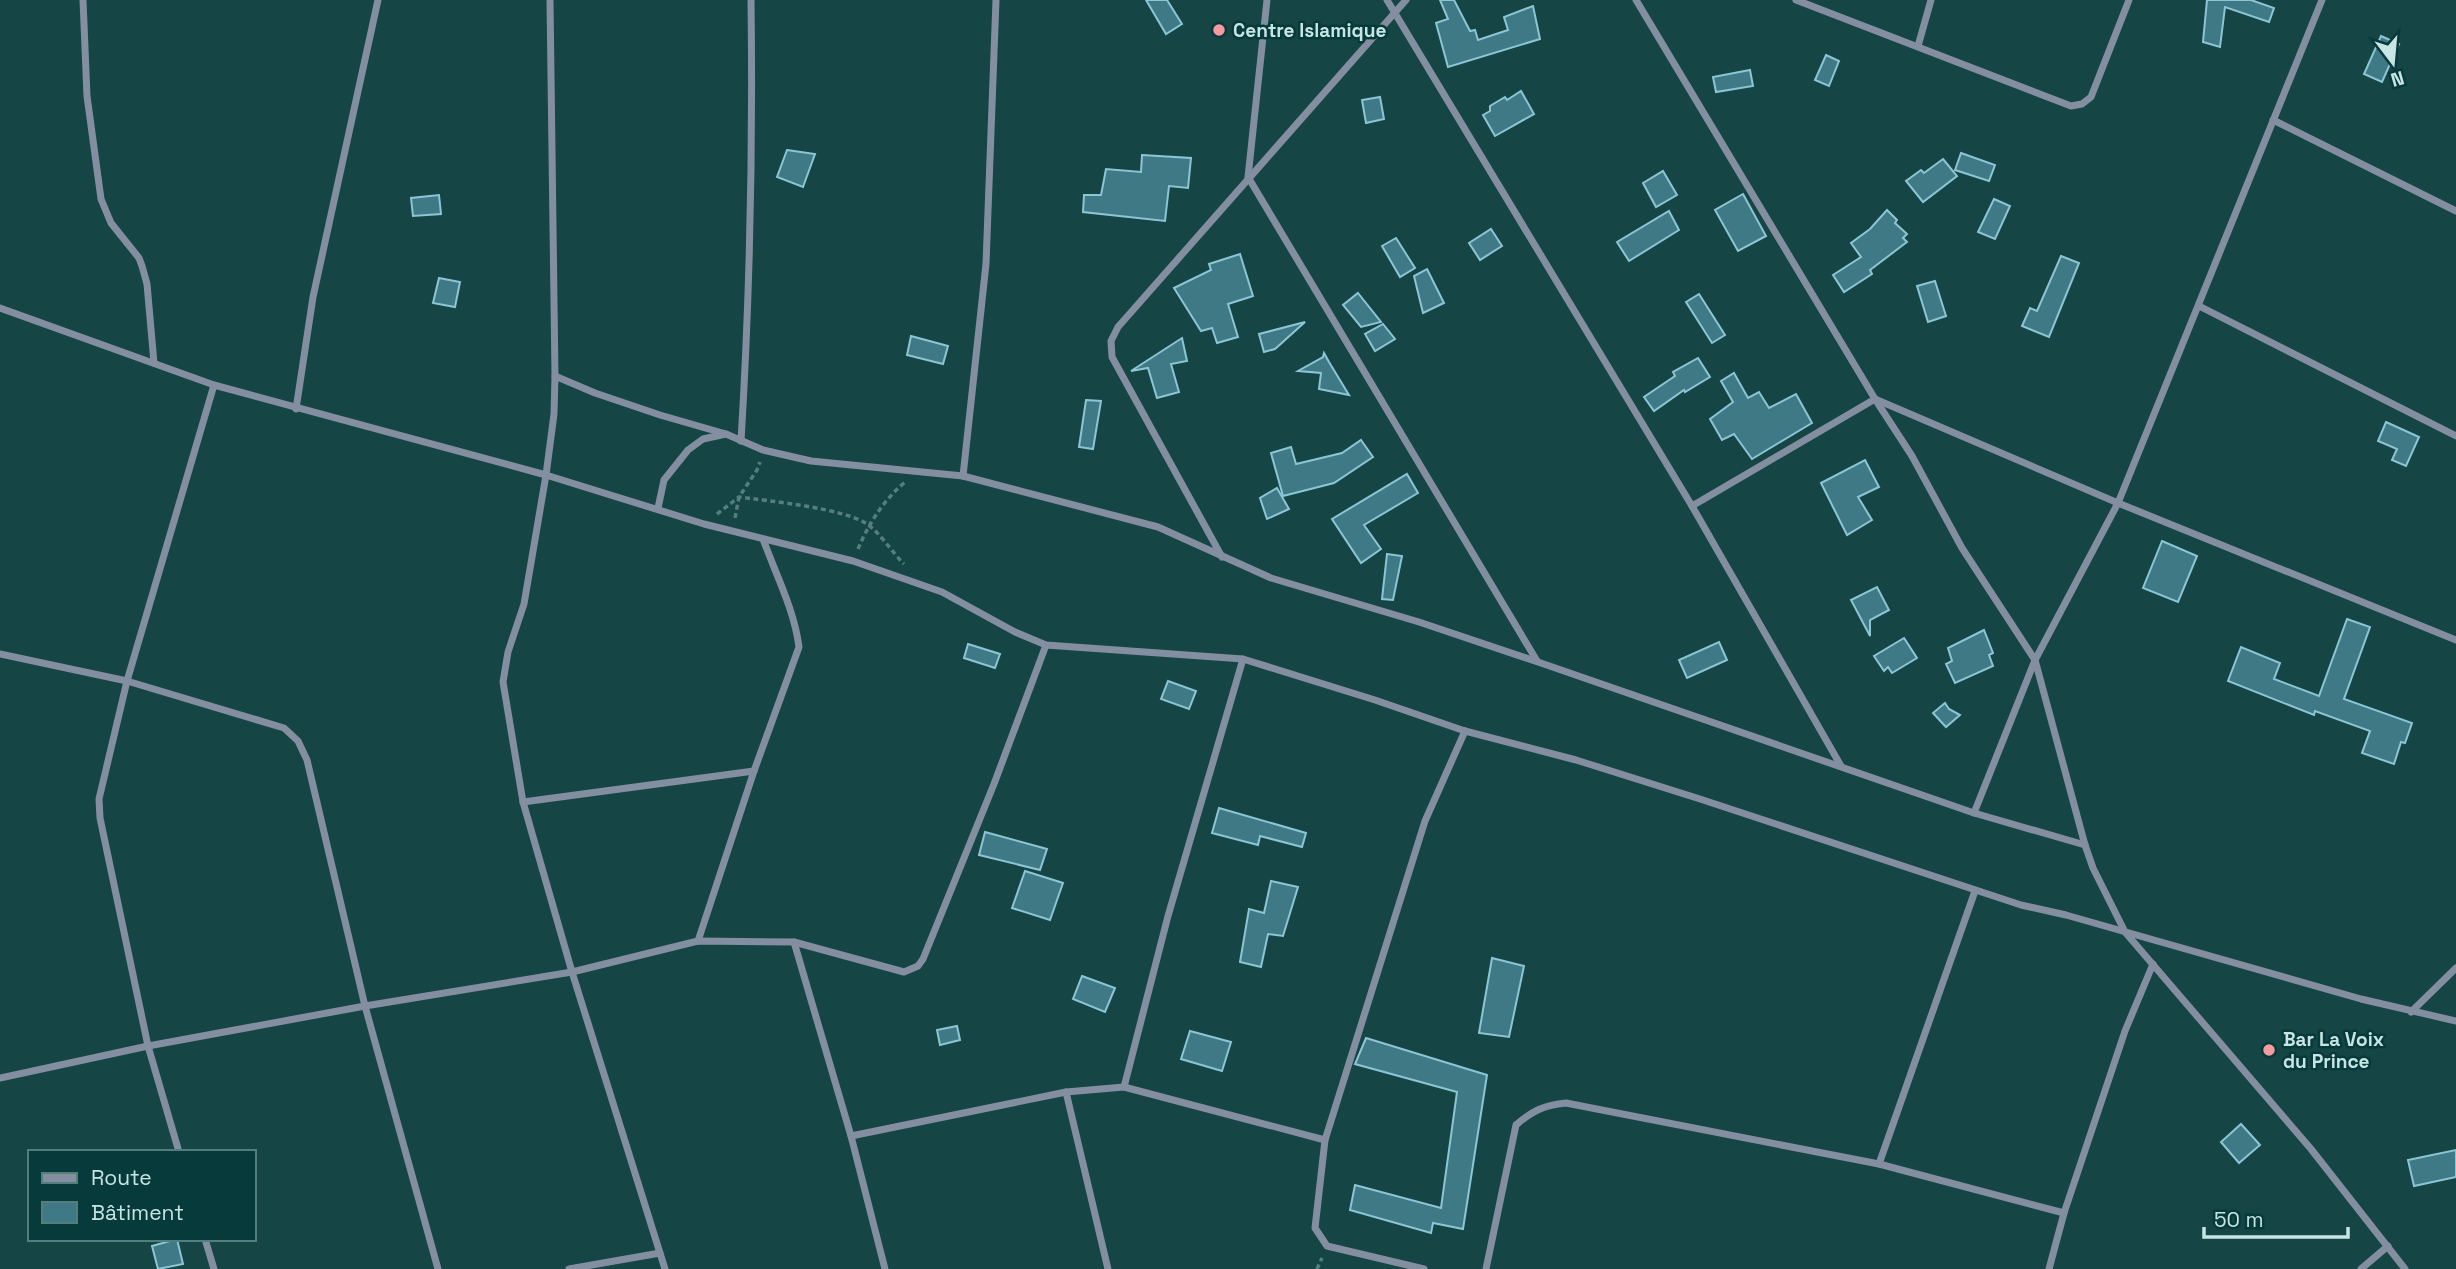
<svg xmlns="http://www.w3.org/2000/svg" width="2456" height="1269" viewBox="0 0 2456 1269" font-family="'Space Grotesk',sans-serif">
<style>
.building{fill:#407986;stroke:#8cc5d4;stroke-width:2}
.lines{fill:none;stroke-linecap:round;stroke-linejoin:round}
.path{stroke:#557e7e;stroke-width:3.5;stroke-dasharray:5 3.5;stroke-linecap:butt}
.street{stroke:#838fa0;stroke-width:7}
.poi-dot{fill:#f49aa0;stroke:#073a3a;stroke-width:2.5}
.labels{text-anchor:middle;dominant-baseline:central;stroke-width:5;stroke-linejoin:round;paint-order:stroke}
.poi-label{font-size:19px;font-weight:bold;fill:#c7e5e4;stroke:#073a3a;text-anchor:start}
</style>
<rect width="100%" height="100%" fill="#154545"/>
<g class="building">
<polygon points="1146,0 1167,0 1182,24 1166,34"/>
<polygon points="1440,0 1454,0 1470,31 1475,30 1478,40 1508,30 1504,17 1533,6 1540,39 1448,67 1436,23 1448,19"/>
<polygon points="2207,0 2251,0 2274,8 2269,22 2225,7 2220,47 2203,42"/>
<polygon points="2381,36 2399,44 2382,82 2364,74"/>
<polygon points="1826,55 1839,61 1829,86 1815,80"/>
<polygon points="1750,70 1753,86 1716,92 1713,77"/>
<polygon points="1521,91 1534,114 1495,136 1483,115 1490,111 1490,106 1505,97 1507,100"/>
<polygon points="1380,97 1384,119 1366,123 1362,100"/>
<polygon points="787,150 815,154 803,187 777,177"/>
<polygon points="1961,153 1995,165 1989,181 1955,170"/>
<polygon points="1142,155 1191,158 1188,188 1169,186 1165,221 1083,212 1084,195 1101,195 1106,169 1141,172"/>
<polygon points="1943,159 1957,176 1923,202 1906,181 1921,170 1924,173"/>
<polygon points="1663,171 1677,195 1656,207 1643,183"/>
<polygon points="1743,194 1766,236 1738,251 1715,210"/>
<polygon points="439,195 441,214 413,216 411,198"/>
<polygon points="1994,199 2010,206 1995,239 1978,232"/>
<polygon points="1887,210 1897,220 1895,223 1907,234 1903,238 1907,242 1870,270 1872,274 1844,292 1833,275 1861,257 1851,243 1870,229"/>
<polygon points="1669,211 1679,230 1629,261 1617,242"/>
<polygon points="1491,229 1502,246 1480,260 1469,243"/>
<polygon points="1396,238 1415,268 1400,277 1382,246"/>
<polygon points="1240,254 1253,296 1228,304 1238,337 1217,343 1212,328 1201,331 1174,288 1211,270 1209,264"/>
<polygon points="2061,256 2079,263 2049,337 2022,326 2030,308 2037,311"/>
<polygon points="1427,269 1444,303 1423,313 1414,276"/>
<polygon points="439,278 460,282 455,307 433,303"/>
<polygon points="1935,281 1946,316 1928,322 1917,286"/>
<polygon points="1358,293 1381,322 1361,327 1343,305"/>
<polygon points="1699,294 1725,335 1712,343 1686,302"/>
<polygon points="1305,322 1275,349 1264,352 1259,334"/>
<polygon points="1383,324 1395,339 1375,351 1365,334"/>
<polygon points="911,336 948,346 943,364 907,355"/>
<polygon points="1182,338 1187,361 1171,364 1179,392 1157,398 1148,368 1131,371"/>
<polygon points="1324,353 1329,362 1349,395 1319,389 1321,373 1298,371 1323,357"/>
<polygon points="1698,358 1710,377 1685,392 1684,390 1654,411 1644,397 1675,376 1673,372"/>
<polygon points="1734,373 1748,398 1759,392 1769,408 1796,394 1812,423 1752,459 1734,434 1722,440 1710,419 1733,402 1721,381"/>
<polygon points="1086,400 1101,401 1093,449 1079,447"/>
<polygon points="2386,422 2419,437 2406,466 2392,460 2397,449 2378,441"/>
<polygon points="1361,440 1373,457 1334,483 1283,496 1271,453 1291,447 1296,464 1342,453"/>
<polygon points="1865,460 1879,487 1858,497 1872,520 1847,535 1821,483"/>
<polygon points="1407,474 1418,493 1364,525 1381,549 1361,563 1332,519"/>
<polygon points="1277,488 1289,509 1267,519 1260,498"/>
<polygon points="2162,541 2197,556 2178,602 2143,588"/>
<polygon points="1387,554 1402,556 1393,600 1382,599"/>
<polygon points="1877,587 1889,610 1870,620 1870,636 1851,600"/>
<polygon points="2347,619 2370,627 2344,699 2412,723 2405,743 2401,742 2394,764 2362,753 2370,731 2315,711 2314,715 2228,681 2241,647 2280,663 2274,679 2319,696"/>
<polygon points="1984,630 1993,653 1989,655 1993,666 1955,683 1946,664 1952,661 1948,648"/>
<polygon points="1904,638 1917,658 1892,673 1888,667 1884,671 1874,656"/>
<polygon points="1719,642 1727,660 1687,678 1679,660"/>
<polygon points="968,644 1000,654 995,668 964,658"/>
<polygon points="1168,681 1196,691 1189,709 1161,699"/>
<polygon points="1945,703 1949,709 1960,715 1946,727 1933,713"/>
<polygon points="1219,808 1306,833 1302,847 1260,836 1258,845 1212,833"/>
<polygon points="985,832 1047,849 1040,870 979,855"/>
<polygon points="1025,871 1063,883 1050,920 1012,908"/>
<polygon points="1271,881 1298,887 1283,936 1268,934 1261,967 1240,962 1249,909 1264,913"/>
<polygon points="1492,958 1524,966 1509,1037 1479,1033"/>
<polygon points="1082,976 1115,988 1105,1012 1073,999"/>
<polygon points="957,1026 960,1040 940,1045 937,1030"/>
<polygon points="1190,1031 1231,1042 1222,1071 1181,1059"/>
<polygon points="1366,1038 1487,1075 1463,1229 1433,1223 1431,1233 1350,1210 1355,1185 1441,1208 1457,1092 1355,1064"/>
<polygon points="2241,1124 2260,1145 2239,1163 2221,1142"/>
<polygon points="2456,1150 2456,1177 2414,1186 2408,1160"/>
<polygon points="177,1239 183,1264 158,1269 152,1246"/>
</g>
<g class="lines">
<g class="path">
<path d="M717 514 739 497C769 501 843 508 867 524 880 533 892 552 904 564"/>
<polyline points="735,518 739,497 757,470 760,462"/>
<path d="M858 549C869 523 883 501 905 482"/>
<polyline points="1317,1269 1322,1258"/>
</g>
<g class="street">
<polyline points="83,0 87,96 101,199 111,223 139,258 142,266 147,284 154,363"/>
<polyline points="550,0 555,376"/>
<polyline points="1267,0 1248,177 1537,661"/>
<polyline points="1387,0 1692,506 1841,766"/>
<polyline points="1636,0 1875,399 1912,456 1962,548 2035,660 2085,845 2093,868 2125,932 2311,1149 2405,1269"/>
<polyline points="1796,0 2071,106 2082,104 2091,97 2129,0"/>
<polyline points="1918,46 1931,0"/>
<polyline points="2273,120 2456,211"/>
<polyline points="2199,306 2456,436"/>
<polyline points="0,308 214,385 546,475 704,524 853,561 942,592 1015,632 1046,645 1243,659 1375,700 1465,731 1576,760 1700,799 2021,905 2066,915 2361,999 2456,1021"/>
<polyline points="296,409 313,297 378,0"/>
<path d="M741 441C750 293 753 147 751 0"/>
<polyline points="963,476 986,264 996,0"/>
<polyline points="1692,506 1875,399 2118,503 2456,640"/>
<polyline points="658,508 664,480 688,450 703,439 726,434"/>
<polyline points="1222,557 1112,357 1111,341 1118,327 1406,0"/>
<polyline points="0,654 127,681 284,728 298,741 307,760 365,1006 438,1269"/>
<polyline points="523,802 754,771"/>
<polyline points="1974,813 2035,660 2118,503 2322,0"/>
<path d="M698 941 754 771 799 647C794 609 776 575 763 539"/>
<polyline points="794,942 851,1136 885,1269"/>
<polyline points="2411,1012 2456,968"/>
<polyline points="0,1078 148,1046 365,1006 572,972 698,941 794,942 904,972 918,966 923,959 994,784 1046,645"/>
<polyline points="1124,1087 1168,916 1243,659"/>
<polyline points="1066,1092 1108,1269"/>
<polyline points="851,1136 1066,1092 1124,1087 1325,1140"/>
<polyline points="179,1152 148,1046 100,818 99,799 127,681 214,385"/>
<polyline points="1879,1164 1975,891"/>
<polyline points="205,1239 214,1269"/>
<polyline points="569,1269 660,1253"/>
<polyline points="665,1269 572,972 523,802 503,682 508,652 524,604 546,475 554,414 555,376 595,393 660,415 726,434 763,450 811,461 963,476 1158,527 1271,578 1419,622 1538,662 1974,813 2085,845"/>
<polyline points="1424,1269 1327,1246 1315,1228 1325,1140 1425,821 1465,731"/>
<path d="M1486 1269 1516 1125C1532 1111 1544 1105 1566 1103L1879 1164 2064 1213"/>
<polyline points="2049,1269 2064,1213 2125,1031 2153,964"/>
<polyline points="2361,1269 2388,1246"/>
</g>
</g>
<g class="poi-dot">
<circle cx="1219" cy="30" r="7"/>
<circle cx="2269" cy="1050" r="7"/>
</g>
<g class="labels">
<g class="poi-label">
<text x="1233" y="30">Centre Islamique</text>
<text x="2283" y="1039">Bar La Voix<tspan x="2283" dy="22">du Prince</tspan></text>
</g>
</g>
<rect x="28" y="1150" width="228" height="91" fill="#073a3a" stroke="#547e7e" stroke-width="2"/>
<rect x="42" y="1173" width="35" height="10" fill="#838fa0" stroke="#547e7e" stroke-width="2"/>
<text x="91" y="1185" font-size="21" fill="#c7e5e4">Route</text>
<rect x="42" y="1202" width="35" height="21" fill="#407986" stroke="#547e7e" stroke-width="2"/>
<text x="91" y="1220" font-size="21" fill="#c7e5e4">Bâtiment</text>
<g transform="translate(2393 63) rotate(164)" stroke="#073a3a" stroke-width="5" paint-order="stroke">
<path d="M0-5L12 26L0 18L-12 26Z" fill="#c7e5e4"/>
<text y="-10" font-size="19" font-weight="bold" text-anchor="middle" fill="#c7e5e4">N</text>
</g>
<path d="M2204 1227v10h144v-10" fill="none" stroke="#c7e5e4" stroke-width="3.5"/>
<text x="2214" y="1227" font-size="21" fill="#c7e5e4" stroke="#073a3a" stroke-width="5" paint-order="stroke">50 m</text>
</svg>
